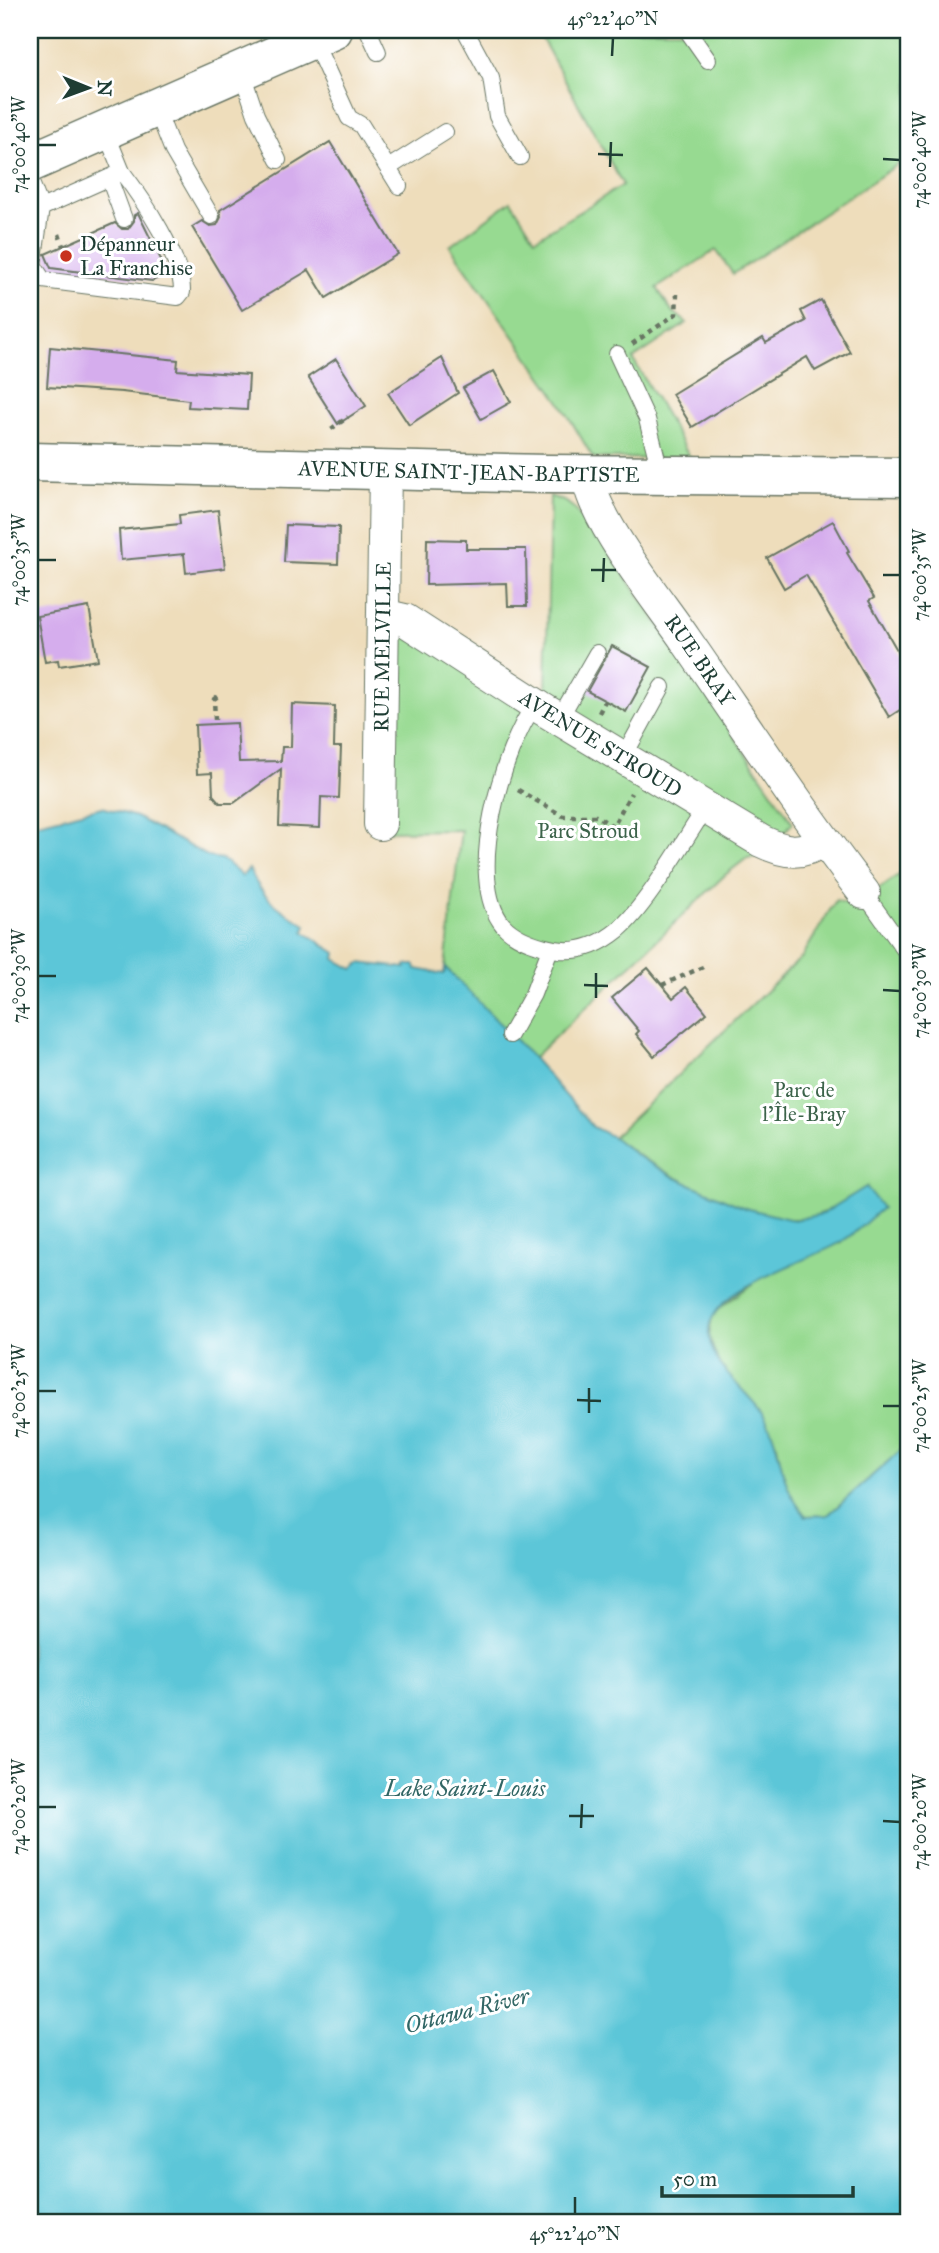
<svg xmlns="http://www.w3.org/2000/svg" width="939" height="2253" viewBox="0 0 939 2253" font-family="'IM FELL Great Primer',serif">
<style>
.green{fill:#97da91;stroke:#5b8c62;stroke-width:2}
.water{fill:#5cc6d8;stroke:#3e8286;stroke-width:2}
.building{fill:#d5aded}
.lines{fill:none;stroke-linecap:round;stroke-linejoin:round}
.service-casing{stroke:#677563;stroke-width:18}
.minor-casing{stroke:#677563;stroke-width:34}
.tertiary-casing{stroke:#677563;stroke-width:41}
.secondary-casing{stroke:#677563;stroke-width:41}
.path{stroke:#677563;stroke-width:4.5;stroke-dasharray:5 5;stroke-linecap:butt}
.service{stroke:#fff;stroke-width:16}
.minor{stroke:#fff;stroke-width:32}
.tertiary{stroke:#fff;stroke-width:38}
.secondary{stroke:#fff;stroke-width:38}
.ticks{fill:none;stroke:#1f3d34;stroke-width:2.5}
.poi-dot{fill:#c8321e;stroke:#fff;stroke-width:2.5}
.labels{text-anchor:middle;dominant-baseline:central;stroke-width:6;stroke-linejoin:round;paint-order:stroke}
.poi-label{font-size:21px;fill:#1f3d34;stroke:#fff;text-anchor:start}
.street-label{font-size:21px;fill:#1f3d34;stroke:#fff}
.park-label{font-size:21px;fill:#3d644b;stroke:#fff}
.water-label{font-size:23px;font-style:italic;fill:#316665;stroke:#fff}
.neatline{fill:none;stroke:#1f3d34;stroke-width:2.5}
.ticks-label{font-size:18px;text-anchor:middle;fill:#1f3d34}
</style>
<rect width="100%" height="100%" fill="#fff"/>
<filter id="ink" filterUnits="userSpaceOnUse"><feTurbulence type="fractalNoise" baseFrequency=".0143" numOctaves="2"/><feDisplacementMap in="SourceGraphic" scale="14" xChannelSelector="R" yChannelSelector="G"/><feConvolveMatrix kernelMatrix="1 2 1 2 8 2 1 2 1" color-interpolation-filters="sRGB"/></filter>
<filter id="wash" filterUnits="userSpaceOnUse"><feTurbulence type="fractalNoise" baseFrequency=".00686" numOctaves="4" result="noise"/><feDisplacementMap in="SourceGraphic" scale="28" xChannelSelector="R" yChannelSelector="G"/><feGaussianBlur stdDeviation="1.57" result="paint"/><feColorMatrix in="noise" values="0 0 0 0 0 0 0 0 0 0 0 0 0 0 0 0 0 1.4 0 .05"/><feComposite in="paint" operator="in"/></filter>
<g filter="url(#wash)">
<rect width="100%" height="100%" fill="#edb"/>
<g class="green">
<polygon points="537,30 909,30 909,157 733,274 716,250 657,288 671,310 687,323 633,359 691,459 593,458 560,402 450,246 511,201 535,239 623,185"/>
<polygon points="550,496 566,502 575,509 596,540 600,538 793,823 761,856 747,858 725,875 533,1058 445,967 461,830 389,831 395,632 546,694"/>
<path d="M909 868V1443L828 1515 806 1516 793 1502 784 1481 777 1445 717 1359 709 1336 712 1314 760 1278 842 1242 866 1187C844 1201 821 1220 793 1219 747 1219 649 1167 613 1137L802 957 836 900 854 906Z"/>
</g>
<path class="water" d="M102 807 136 817 209 857 222 859 242 876 249 869C261 897 280 910 306 925L304 932 336 953 335 959 353 969 360 963 406 968V965H415L416 969 444 974 445 967 533 1058 593 1127 613 1137 636 1155 676 1178 745 1208 793 1220 822 1214 866 1187 882 1208C869 1219 856 1233 841 1242 809 1262 703 1289 709 1336 714 1372 750 1391 766 1419 785 1455 777 1483 806 1516L828 1515 909 1443V2223H30V825Z"/>
<g id="blocks">
<g class="building">
<polygon points="330,142 398,254 326,298 309,270 242,310 192,227 202,221 210,226 217,225 221,217 220,210"/>
<polygon points="138,213 168,274 152,281 51,268 45,254 115,223 122,229 128,229 134,221 134,215"/>
<polygon points="821,300 850,352 815,371 807,357 692,427 672,394 763,338 766,343 806,321 801,311"/>
<polygon points="50,347 178,360 177,370 249,375 247,410 188,407 189,400 122,392 47,387"/>
<polygon points="442,358 458,393 409,425 388,393"/>
<polygon points="336,359 366,406 338,424 308,377"/>
<polygon points="494,371 511,402 481,419 463,388"/>
<polygon points="218,510 225,568 186,573 184,554 121,560 119,530 180,524 179,515"/>
<polygon points="833,521 849,551 847,553 874,598 869,601 909,671 909,704 889,717 806,575 784,588 767,558"/>
<polygon points="286,525 339,527 338,564 284,562"/>
<polygon points="427,539 466,540 466,549 526,549 527,606 508,606 507,583 426,585"/>
<polygon points="89,607 98,660 59,666 58,660 45,662 37,616"/>
<polygon points="612,646 651,667 626,712 587,691"/>
<polygon points="292,704 335,706 334,747 341,747 339,798 321,797 320,828 279,826 281,769 234,803 220,803 213,795 212,773 197,774 195,725 237,723 239,762 281,761 282,747 291,747"/>
<polygon points="648,968 673,998 686,987 707,1013 654,1056 636,1034 639,1031 612,998"/>
</g>
</g>
</g>
<g filter="url(#ink)">
<use href="#blocks" fill-opacity="0" stroke="#677563" stroke-width="2"/>
<g class="lines">
<g class="service-casing">
<g id="service">
<polyline points="368,30 378,52"/>
<polyline points="465,30 491,78 497,116 520,157"/>
<polyline points="687,30 708,60"/>
<polyline points="313,39 349,118 361,125 399,186"/>
<polyline points="241,70 256,115 278,160"/>
<polyline points="156,108 173,151 211,216"/>
<polyline points="388,168 445,132"/>
<polyline points="109,178 124,219"/>
<polyline points="30,180 41,208 122,172 105,130"/>
<path d="M41 208 33 265 43 280 178 297 182 292C183 259 142 198 122 172"/>
<polyline points="617,354 647,419 661,475"/>
<path d="M535 704C503 749 464 878 503 925 514 937 530 943 545 947 572 955 596 948 618 930 646 907 683 842 705 809"/>
<polyline points="559,719 597,653"/>
<polyline points="623,758 662,687"/>
<polyline points="864,893 909,956"/>
<polyline points="510,1035 533,994 550,949"/>
</g>
</g>
<g class="minor-casing">
<g id="minor">
<path id="s1" d="M588 474C589 515 660 602 685 639 744 724 801 811 864 893"/>
<path id="s2" d="M383 615 405 620 541 708 761 841C784 852 802 856 823 840"/>
<path id="s3" d="M380 824 385 470"/>
</g>
</g>
<g class="tertiary-casing">
<g id="tertiary">
<path id="s4" d="M30 462 547 474 909 477"/>
</g>
</g>
<g class="secondary-casing">
<polyline id="secondary" points="30,163 333,30"/>
</g>
<g class="path">
<polyline points="59,234 63,246"/>
<polyline points="632,344 676,314 677,294"/>
<polyline points="331,429 348,417"/>
<polyline points="599,713 605,701"/>
<polyline points="215,720 214,699 221,694"/>
<polyline points="518,790 563,816 596,816 613,826 631,793"/>
<polyline points="662,985 703,967"/>
</g>
<use href="#service" class="service"/>
<use href="#minor" class="minor"/>
<use href="#tertiary" class="tertiary"/>
<use href="#secondary" class="secondary"/>
</g>
</g>
<path class="ticks" d="M612 56 613 38M38 145H56M598 154 623 155M883 159 900 160M610 167 611 142M38 560H56M591 570H616M883 575H900M603 582 604 558M38 976H56M584 985 608 986M883 990 900 991M596 998V973M38 1391H56M577 1400 601 1401M883 1406H900M589 1413V1388M38 1807H56M569 1816H594M883 1821 900 1822M581 1828 582 1804M575 2214V2197"/>
<circle class="poi-dot" cx="66" cy="256" r="7"/>
<g class="labels">
<g class="poi-label">
<text x="80" y="244">Dépanneur<tspan x="80" dy="24">La Franchise</tspan></text>
</g>
<g class="street-label">
<text stroke="none"><textPath href="#s4" startOffset="439">AVENUE SAINT-JEAN-BAPTISTE</textPath></text>
<text stroke="none"><textPath href="#s3" startOffset="177">RUE MELVILLE</textPath></text>
<text stroke="none"><textPath href="#s1" startOffset="219">RUE BRAY</textPath></text>
<text stroke="none"><textPath href="#s2" startOffset="254">AVENUE STROUD</textPath></text>
</g>
<g class="park-label">
<text x="588" y="831">Parc Stroud</text>
<text x="804" y="1090">Parc de<tspan x="804" dy="24">l'Île-Bray</tspan></text>
</g>
<g class="water-label">
<text x="465" y="1788">Lake Saint-Louis</text>
<text transform="translate(467 2010) rotate(-14)">Ottawa River</text>
</g>
</g>
<rect width="939" height="2253" fill="none" stroke="#fff" stroke-width="77"/>
<g transform="translate(88 88) rotate(91)" stroke="#ffffff" stroke-width="5" paint-order="stroke">
<path d="M0-5L12 26L0 18L-12 26Z" fill="#1f3d34"/>
<text y="-10" font-size="19" font-weight="bold" text-anchor="middle" fill="#1f3d34">N</text>
</g>
<path d="M662 2186v10h191v-10" fill="none" stroke="#1f3d34" stroke-width="3.5"/>
<text x="673" y="2186" font-size="21" fill="#1f3d34" stroke="#ffffff" stroke-width="5" paint-order="stroke">50 m</text>
<rect x="38" y="38" width="862" height="2176" class="neatline"/>
<g class="ticks-label">
<text x="613" y="25">45°22'40"N</text>
<text transform="translate(19 145) rotate(-90)" y="6">74°00'40"W</text>
<text transform="translate(920 160) rotate(-90)" y="6">74°00'40"W</text>
<text transform="translate(19 560) rotate(-90)" y="6">74°00'35"W</text>
<text transform="translate(920 575) rotate(-90)" y="6">74°00'35"W</text>
<text transform="translate(19 976) rotate(-90)" y="6">74°00'30"W</text>
<text transform="translate(920 991) rotate(-90)" y="6">74°00'30"W</text>
<text transform="translate(19 1391) rotate(-90)" y="6">74°00'25"W</text>
<text transform="translate(920 1406) rotate(-90)" y="6">74°00'25"W</text>
<text transform="translate(19 1807) rotate(-90)" y="6">74°00'20"W</text>
<text transform="translate(920 1822) rotate(-90)" y="6">74°00'20"W</text>
<text x="575" y="2240">45°22'40"N</text>
</g>
</svg>
